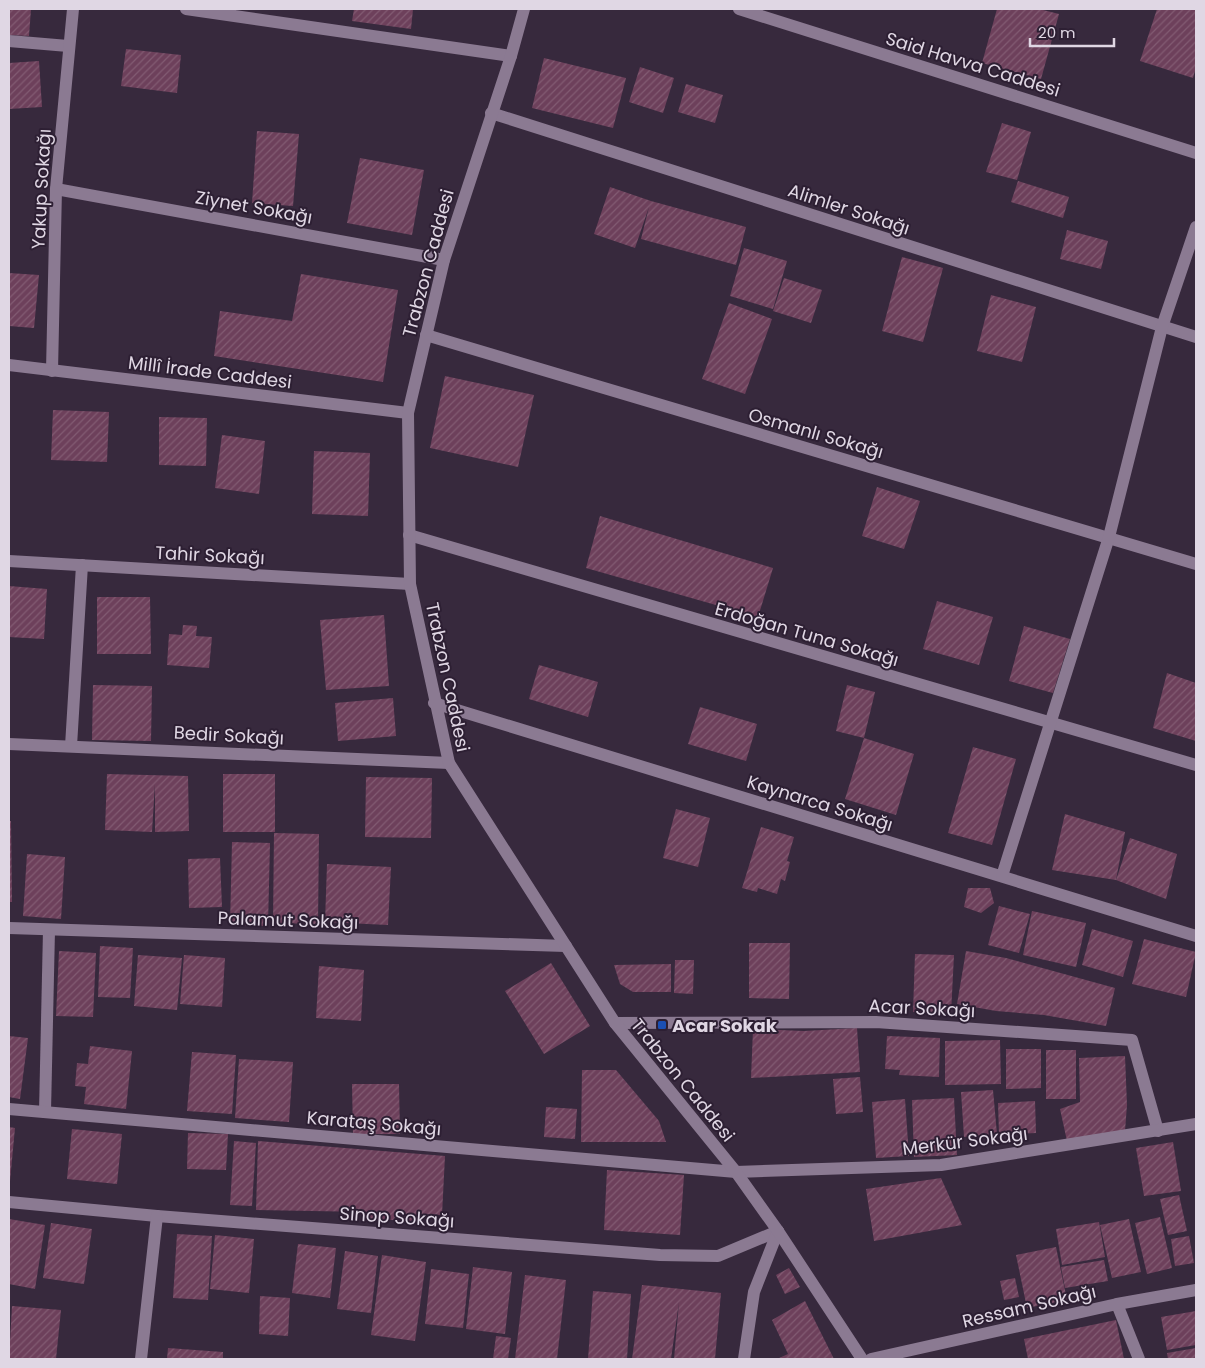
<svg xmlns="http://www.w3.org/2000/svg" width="1205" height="1368" viewBox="0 0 1205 1368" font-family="Poppins,sans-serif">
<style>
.building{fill:url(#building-hatch)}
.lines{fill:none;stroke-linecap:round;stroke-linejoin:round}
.service{stroke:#8b7a92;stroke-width:12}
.minor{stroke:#8b7a92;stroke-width:12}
.tertiary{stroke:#8b7a92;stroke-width:12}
.secondary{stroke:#8b7a92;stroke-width:12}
.transit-dot{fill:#1a4fb4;stroke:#2d1f33;stroke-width:2}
.labels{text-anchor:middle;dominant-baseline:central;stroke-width:4;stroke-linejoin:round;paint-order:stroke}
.street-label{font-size:18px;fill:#e0d7e4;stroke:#2d1f33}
.poi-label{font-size:18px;font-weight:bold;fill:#e0d7e4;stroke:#2d1f33;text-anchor:start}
</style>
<defs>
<pattern id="building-hatch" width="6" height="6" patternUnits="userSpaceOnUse" patternTransform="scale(1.25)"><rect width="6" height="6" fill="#6d405b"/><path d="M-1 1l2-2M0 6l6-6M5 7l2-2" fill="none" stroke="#825b72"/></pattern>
</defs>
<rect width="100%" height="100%" fill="#37293d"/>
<g class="building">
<polygon points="9,9 31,9 29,36 9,35"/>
<polygon points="354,9 413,9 411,29 352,21"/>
<polygon points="997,9 1039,9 1059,14 1041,79 982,63"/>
<polygon points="1157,9 1196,9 1196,67 1193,78 1140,61"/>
<polygon points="126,49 181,55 177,93 121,86"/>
<polygon points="544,58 626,78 613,128 532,108"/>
<polygon points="39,61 42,107 9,109 9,63"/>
<polygon points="640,67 674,78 663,113 629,102"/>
<polygon points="686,84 723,95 715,123 678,112"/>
<polygon points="1002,123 1031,132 1017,180 986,172"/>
<polygon points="257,131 299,134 293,206 252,203"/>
<polygon points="360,158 424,170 412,235 347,223"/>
<polygon points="1018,181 1069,197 1063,218 1011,202"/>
<polygon points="610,187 651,201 746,227 736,265 641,239 649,207 635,248 594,234"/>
<polygon points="1067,230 1108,241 1101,269 1060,259"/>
<polygon points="744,248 787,261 773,309 730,296"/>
<polygon points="902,257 943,268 923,342 882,331"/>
<polygon points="9,273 39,275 34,328 9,326"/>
<polygon points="301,274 398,290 383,382 214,356 220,311 292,321"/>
<polygon points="784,278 822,290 811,323 773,311"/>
<polygon points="991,295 1036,307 1022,362 977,351"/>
<polygon points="729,303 772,319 745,394 702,379"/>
<polygon points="445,376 534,395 518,467 430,448"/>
<polygon points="53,410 109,412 107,462 51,460"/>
<polygon points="159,417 207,418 206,466 159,465"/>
<polygon points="222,435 265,441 259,494 215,488"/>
<polygon points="314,451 370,453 368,516 312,514"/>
<polygon points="877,487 920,501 904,549 862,536"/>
<polygon points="600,516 773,568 758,617 586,568"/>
<polygon points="9,586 47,589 44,639 9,637"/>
<polygon points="97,597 150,597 151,654 97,654"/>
<polygon points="937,601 993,617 979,665 923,649"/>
<polygon points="384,615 389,686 326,690 320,620"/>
<polygon points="183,625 197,626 196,636 212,637 209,668 167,665 169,634 182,635"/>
<polygon points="1024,626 1070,639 1053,693 1009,681"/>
<polygon points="539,665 598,682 588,717 529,699"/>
<polygon points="1167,673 1196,683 1196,741 1153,728"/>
<polygon points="93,685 152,686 151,741 92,740"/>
<polygon points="847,685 875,692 864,738 914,754 896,815 845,799 864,738 836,731"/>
<polygon points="393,698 396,736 338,741 335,703"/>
<polygon points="700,707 757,724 746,761 688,744"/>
<polygon points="973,747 1016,759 992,845 948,833"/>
<polygon points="107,774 188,776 189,831 155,832 155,784 152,832 105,830"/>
<rect x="223" y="774" width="52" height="58"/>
<polygon points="366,777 432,778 431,838 365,837"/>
<polygon points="676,809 710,818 698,867 663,858"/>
<polygon points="1065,814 1125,832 1116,880 1052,870"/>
<polygon points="9,821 11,821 12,902 9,902"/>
<polygon points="761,827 794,837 787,861 790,862 785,881 781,879 777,894 758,888 757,892 742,888"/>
<polygon points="274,833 319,834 318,924 273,923"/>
<polygon points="1130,838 1177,854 1166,899 1116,880"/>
<polygon points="232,842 270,843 268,926 230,925"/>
<polygon points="27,854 65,857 61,919 23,916"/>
<polygon points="220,858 222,907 189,908 188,859"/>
<polygon points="327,864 391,867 388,925 325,922"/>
<polygon points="968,888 990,888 994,903 981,913 964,907"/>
<polygon points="999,906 1030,914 1019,953 988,945"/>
<polygon points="1032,911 1086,923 1076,967 1023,955"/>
<polygon points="1092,929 1133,941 1123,977 1082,965"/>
<polygon points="1144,939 1196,952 1186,997 1132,984"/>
<polygon points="749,943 790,943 789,999 749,998"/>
<polygon points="100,946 133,948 130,998 98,997"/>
<polygon points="59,951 96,953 93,1017 56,1016"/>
<polygon points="966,951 1006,958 1115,988 1106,1026 1044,1015 996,1011 957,1004"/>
<polygon points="915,954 954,955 951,1014 913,1012"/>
<polygon points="138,955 182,958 177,1010 134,1006"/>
<polygon points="184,955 225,958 222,1007 180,1004"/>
<polygon points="675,960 694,960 693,994 674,993"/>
<polygon points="551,963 590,1026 544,1054 505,991"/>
<polygon points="671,964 671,992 633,992 620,984 614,965"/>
<polygon points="319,966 364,970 361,1021 316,1018"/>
<polygon points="857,1028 860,1072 751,1078 753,1029 804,1031"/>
<polygon points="9,1036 28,1038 20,1099 9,1097"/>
<polygon points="887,1036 940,1038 939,1077 899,1075 900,1070 885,1069"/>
<polygon points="1000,1040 1001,1084 945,1085 945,1041"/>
<polygon points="90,1046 132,1051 126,1109 84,1104 86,1087 75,1086 77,1063 88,1064"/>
<polygon points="1006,1049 1041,1049 1041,1088 1006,1089"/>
<rect x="1046" y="1050" width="30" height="49"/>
<polygon points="192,1052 236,1055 232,1114 187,1111"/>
<polygon points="1125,1056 1127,1105 1125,1131 1067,1141 1060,1109 1080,1102 1079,1058"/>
<polygon points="239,1059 293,1062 289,1122 235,1118"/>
<polygon points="582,1070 616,1070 659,1121 666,1142 581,1142"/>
<polygon points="860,1077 863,1112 836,1114 833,1079"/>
<polygon points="352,1084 399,1084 400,1134 353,1134"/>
<polygon points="993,1090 997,1134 964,1137 961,1092"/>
<polygon points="954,1098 957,1155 914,1157 912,1100"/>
<polygon points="905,1099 909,1156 876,1158 872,1102"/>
<polygon points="1035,1101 1036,1133 999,1135 998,1103"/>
<polygon points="546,1107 577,1109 575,1139 544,1137"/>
<polygon points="9,1127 15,1128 10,1181 9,1181"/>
<polygon points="72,1129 122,1134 117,1184 67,1179"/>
<polygon points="188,1133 228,1134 226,1170 187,1169"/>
<polygon points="234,1141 256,1143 252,1206 230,1205"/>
<polygon points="258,1141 445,1156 442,1215 419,1214 418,1221 366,1219 367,1212 256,1210"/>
<polygon points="1173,1142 1181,1191 1144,1196 1136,1148"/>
<polygon points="607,1170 684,1175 680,1235 604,1230"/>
<polygon points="941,1178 962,1225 874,1241 866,1189"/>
<polygon points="1179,1195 1187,1231 1168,1235 1160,1199"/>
<polygon points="1160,1217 1172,1268 1147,1274 1135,1223"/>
<polygon points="9,1219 45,1225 35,1289 9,1284"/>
<polygon points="1129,1219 1141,1272 1112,1278 1100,1225"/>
<polygon points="1099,1222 1105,1257 1062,1265 1056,1229"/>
<polygon points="51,1223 92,1229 84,1284 43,1278"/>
<polygon points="177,1234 212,1236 208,1300 173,1298"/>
<polygon points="215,1235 254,1239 249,1293 210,1289"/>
<polygon points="1189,1236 1194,1263 1175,1266 1171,1239"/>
<polygon points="298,1244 336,1248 330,1298 292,1293"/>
<polygon points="1056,1247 1067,1300 1027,1308 1016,1255"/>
<polygon points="345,1251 378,1256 371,1313 337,1309"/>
<polygon points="382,1255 426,1262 415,1341 371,1335"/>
<polygon points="1104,1260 1108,1281 1065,1288 1061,1267"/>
<polygon points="473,1267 512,1272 505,1334 466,1329"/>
<polygon points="789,1268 800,1287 785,1294 776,1275"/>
<polygon points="431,1269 469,1274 463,1328 425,1324"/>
<polygon points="525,1275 566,1280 557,1359 515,1359"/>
<polygon points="1015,1278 1019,1297 1004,1300 1000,1281"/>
<polygon points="642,1285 721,1293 715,1359 674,1359 679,1302 671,1359 632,1359"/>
<polygon points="593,1291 631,1294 627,1359 588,1359"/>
<polygon points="260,1296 290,1298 288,1336 259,1334"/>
<polygon points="805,1301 834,1359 777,1359 788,1354 772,1320"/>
<polygon points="12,1306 61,1310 56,1359 9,1359"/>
<polygon points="1196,1311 1196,1345 1167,1350 1161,1317"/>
<polygon points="1116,1320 1124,1359 1028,1359 1024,1339"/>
<polygon points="496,1336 511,1338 508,1359 493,1359"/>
<polygon points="168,1348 223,1352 223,1359 167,1359"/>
<polygon points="1196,1348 1196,1359 1168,1359 1167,1353"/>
</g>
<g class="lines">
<g class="service">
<polyline points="71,746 82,565"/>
<polyline points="45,1112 49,930"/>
</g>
<g class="minor">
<polyline points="186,9 511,56"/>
<polyline points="739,9 1196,153"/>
<polyline points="9,41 68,46"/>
<polyline points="491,113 1196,337"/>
<polyline points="56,189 444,260"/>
<polyline points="426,335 1196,564"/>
<polyline points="52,371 56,189 73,9"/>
<polyline points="409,535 1196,765"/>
<polyline points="9,561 410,584"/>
<polyline points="434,703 1196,936"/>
<polyline points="9,744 449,763"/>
<polyline points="1002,876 1109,537 1162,327 1196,227"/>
<polyline points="9,928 566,946"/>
<polyline points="615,1023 876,1022 1132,1040 1158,1131"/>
<polyline points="9,1109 736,1172 941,1165 1196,1124"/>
<polyline points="9,1202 157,1216 660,1255 718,1256 778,1231"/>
<polyline points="1117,1304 1139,1359"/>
<polyline points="141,1359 157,1216"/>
<polyline points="744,1359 754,1292 778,1231"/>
<polyline points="871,1359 1117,1304 1196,1290"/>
</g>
<polyline class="tertiary" points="9,365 408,413"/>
<polyline class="secondary" points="524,9 511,56 444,260 408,413 410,584 449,763 615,1023 736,1172 778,1231 862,1359"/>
</g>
<rect class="transit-dot" x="657" y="1020" width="10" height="10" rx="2.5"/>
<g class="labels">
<g class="street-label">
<text transform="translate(973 64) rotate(17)">Said Havva Caddesi</text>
<text transform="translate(41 189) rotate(-87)">Yakup Sokağı</text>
<text transform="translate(254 207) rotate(10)">Ziynet Sokağı</text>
<text transform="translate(849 209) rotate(18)">Alimler Sokağı</text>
<text transform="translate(428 263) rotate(-75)">Trabzon Caddesi</text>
<text transform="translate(210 372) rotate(7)">Millî İrade Caddesi</text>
<text transform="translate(816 433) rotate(16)">Osmanlı Sokağı</text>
<text transform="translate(210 555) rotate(3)">Tahir Sokağı</text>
<text transform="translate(807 634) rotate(16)">Erdoğan Tuna Sokağı</text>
<text transform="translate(448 677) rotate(78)">Trabzon Caddesi</text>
<text transform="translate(229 735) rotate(3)">Bedir Sokağı</text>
<text transform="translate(820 803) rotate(17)">Kaynarca Sokağı</text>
<text transform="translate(288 920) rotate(2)">Palamut Sokağı</text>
<text transform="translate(922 1008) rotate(3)">Acar Sokağı</text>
<text transform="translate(683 1080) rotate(51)">Trabzon Caddesi</text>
<text transform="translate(374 1123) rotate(5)">Karataş Sokağı</text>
<text transform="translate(965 1141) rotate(-7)">Merkür Sokağı</text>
<text transform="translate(397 1217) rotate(4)">Sinop Sokağı</text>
<text transform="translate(1029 1306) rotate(-13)">Ressam Sokağı</text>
</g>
<g class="poi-label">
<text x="672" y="1025">Acar Sokak</text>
</g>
</g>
<rect width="1205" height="1368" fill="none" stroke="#e0d7e4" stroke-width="20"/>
<path d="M1030 38v8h84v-8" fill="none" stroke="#e0d7e4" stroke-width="2.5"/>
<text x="1038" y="38" font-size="15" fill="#e0d7e4" stroke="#2d1f33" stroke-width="4" paint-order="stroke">20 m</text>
</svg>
